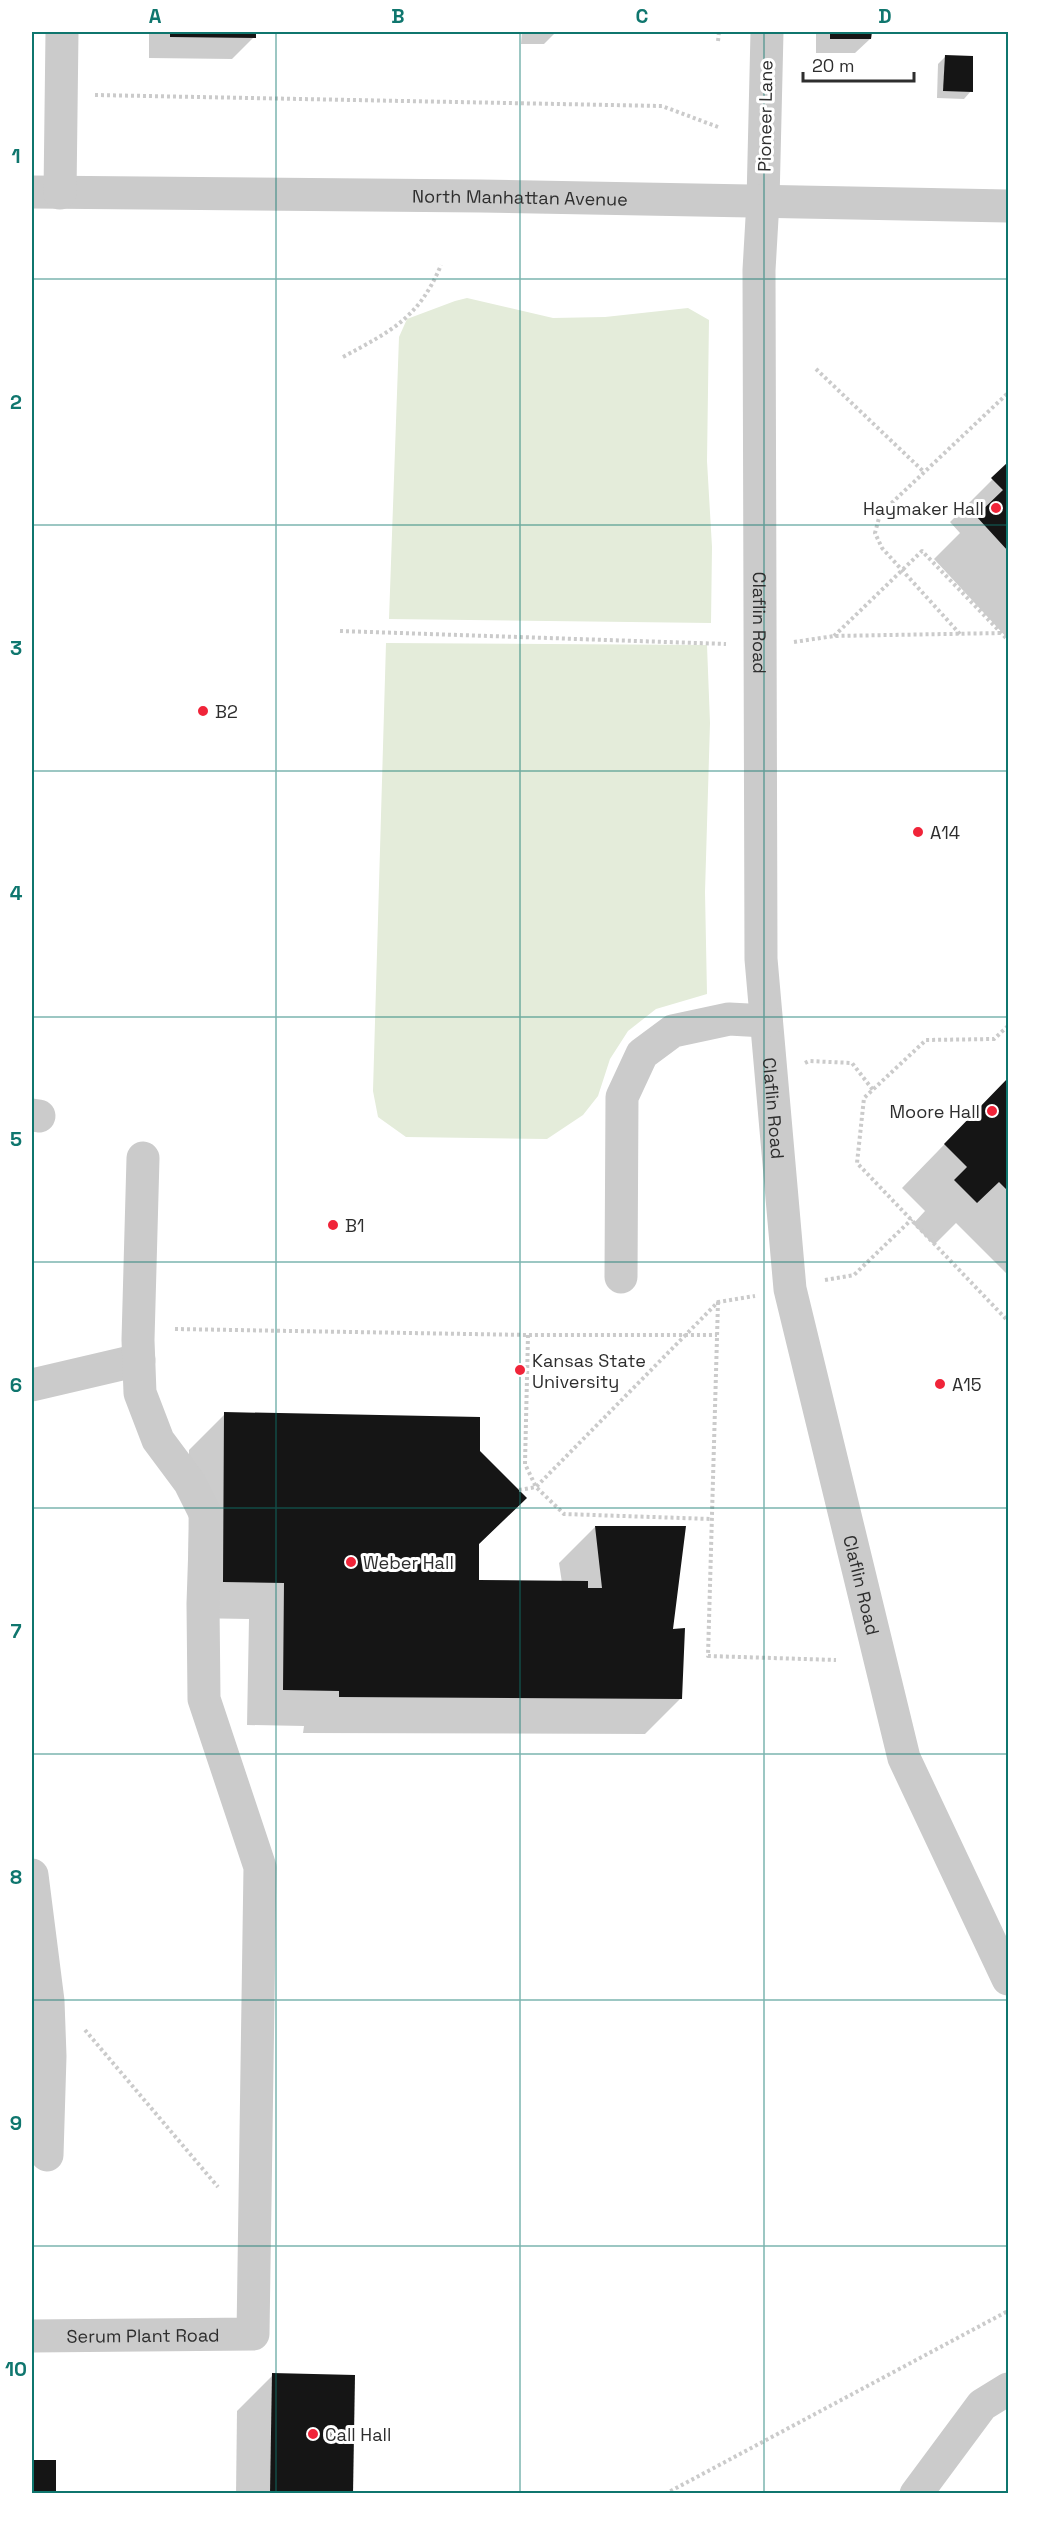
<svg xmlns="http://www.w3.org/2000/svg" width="1040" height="2525" viewBox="0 0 1040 2525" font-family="'Space Grotesk',sans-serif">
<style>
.green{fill:#e4ecda}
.shadow{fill:#0003}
.building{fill:#151515}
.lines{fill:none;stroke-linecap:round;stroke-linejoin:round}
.path{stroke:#cbcbcb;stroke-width:4;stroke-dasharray:3 3;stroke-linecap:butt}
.minor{stroke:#cbcbcb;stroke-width:33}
.grid{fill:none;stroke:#0f766e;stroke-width:1.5;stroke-opacity:0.55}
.poi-dot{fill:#f02439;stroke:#fff;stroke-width:2}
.labels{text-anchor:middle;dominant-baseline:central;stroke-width:6;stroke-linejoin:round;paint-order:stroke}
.street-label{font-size:18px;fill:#2e2e2e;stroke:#fff}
.poi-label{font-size:18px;fill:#2e2e2e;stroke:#fff;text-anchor:start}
.neatline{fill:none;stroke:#0f766e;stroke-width:2}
.grid-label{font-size:20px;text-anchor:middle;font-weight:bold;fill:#0f766e}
</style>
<rect width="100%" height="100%" fill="#fff"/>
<g class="green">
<polygon points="467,298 553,318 605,317 688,308 709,320 707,461 712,547 711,623 389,619 399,337 407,319 455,301"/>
<polygon points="386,643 707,645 710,723 705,892 707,994 656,1009 628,1031 610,1059 598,1096 583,1115 547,1139 406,1137 378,1117 373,1091"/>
</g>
<g class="shadow">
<polygon points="149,32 254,32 254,37 232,59 149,58"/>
<polygon points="522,32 556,32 544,44 521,44"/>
<polygon points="816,32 870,32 870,39 855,53 816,53"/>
<polygon points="945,57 971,91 964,99 937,98 938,64"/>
<polygon points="1008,464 1008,639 934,559 960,533 950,522"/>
<polygon points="1008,1079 1008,1275 956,1223 934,1245 913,1224 925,1211 902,1188"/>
<polygon points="225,1414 478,1452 525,1498 477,1546 477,1582 562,1583 559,1563 595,1527 672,1631 681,1698 645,1734 303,1733 304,1726 247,1725 249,1619 188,1618 189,1450"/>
<polygon points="273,2375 352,2494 236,2494 237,2411"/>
<polygon points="32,2461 55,2461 54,2492 126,2494 32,2494"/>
</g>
<g class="building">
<polygon points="170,32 256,32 256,38 170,37"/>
<polygon points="830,32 872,32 871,39 830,39"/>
<polygon points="945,55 973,56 973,92 943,91"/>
<polygon points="1008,462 1008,551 976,516 1003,490 991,478"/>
<polygon points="1008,1078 1008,1191 999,1182 977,1203 954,1180 967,1167 944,1144"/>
<polygon points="224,1412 480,1417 480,1451 527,1498 479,1544 479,1580 588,1581 588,1588 602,1588 595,1526 686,1526 673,1629 685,1628 682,1699 339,1697 339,1691 283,1690 284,1583 223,1582"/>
<polygon points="272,2373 355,2375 353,2494 270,2494"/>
<polygon points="32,2460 56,2460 56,2491 97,2491 97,2494 32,2494"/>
</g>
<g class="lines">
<g class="path">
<polyline points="718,41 719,32"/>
<polyline points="95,95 662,106 718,127"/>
<path d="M343 357C391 331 419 318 441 265"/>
<polyline points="816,369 924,472"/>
<polyline points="340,631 726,644"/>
<polyline points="960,634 882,548 875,533 880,514 1008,393"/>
<polyline points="834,636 922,551 1008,640"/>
<polyline points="794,642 834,636 1002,633"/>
<polyline points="1008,1026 994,1039 926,1040 864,1098 857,1163 1008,1321"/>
<polyline points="805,1063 809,1061 852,1063 873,1090"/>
<polyline points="825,1280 854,1275 912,1219"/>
<polyline points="718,1302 708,1656 836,1660"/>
<polyline points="175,1329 528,1335 717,1335"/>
<polyline points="528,1335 525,1464 536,1487 564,1514 711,1519"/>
<polyline points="519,1490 536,1487 718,1302 755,1296"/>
<polyline points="85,2030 218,2187"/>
<polyline points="665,2494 1008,2311"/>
</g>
<g class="minor">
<path id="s1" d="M767 32 763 201 759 270 761 959 790 1289 904 1758 1008 1979"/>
<path id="s2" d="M32 192 481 196 1008 206"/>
<polyline points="60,193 62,32"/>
<polyline points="32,1115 39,1116"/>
<polyline points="621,1277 622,1097 642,1054 673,1031 729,1019 766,1021"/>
<polyline points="32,1385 139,1360"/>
<polyline points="32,1875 48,2001 50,2056 47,2155"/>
<path id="s3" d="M32 2336 253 2334 260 1867 204 1699 203 1604 206 1515 190 1483 158 1440 140 1393 138 1340 143 1158"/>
<polyline points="916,2494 982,2405 1008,2389"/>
</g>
</g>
<path class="grid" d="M276 32V2494M520 32V2494M764 32V2494M32 279H1008M32 525H1008M32 771H1008M32 1017H1008M32 1262H1008M32 1508H1008M32 1754H1008M32 2000H1008M32 2246H1008"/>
<g class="poi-dot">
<circle cx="996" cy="508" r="6"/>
<circle cx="203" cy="711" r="6"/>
<circle cx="918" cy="832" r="6"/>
<circle cx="992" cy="1111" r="6"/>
<circle cx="333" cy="1225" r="6"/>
<circle cx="520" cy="1370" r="6"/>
<circle cx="940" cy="1384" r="6"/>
<circle cx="351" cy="1562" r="6"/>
<circle cx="313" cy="2434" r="6"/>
</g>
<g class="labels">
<g class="street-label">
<text transform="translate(765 116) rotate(-89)">Pioneer Lane</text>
<text stroke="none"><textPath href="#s2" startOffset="488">North Manhattan Avenue</textPath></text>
<text stroke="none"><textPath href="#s1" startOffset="591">Claflin Road</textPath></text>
<text stroke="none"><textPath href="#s1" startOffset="1077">Claflin Road</textPath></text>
<text stroke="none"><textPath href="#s1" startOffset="1563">Claflin Road</textPath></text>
<text stroke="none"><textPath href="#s3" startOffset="111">Serum Plant Road</textPath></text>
</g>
<g class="poi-label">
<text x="984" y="508" text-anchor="end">Haymaker Hall</text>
<text x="215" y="711">B2</text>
<text x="930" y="832">A14</text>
<text x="980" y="1111" text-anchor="end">Moore Hall</text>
<text x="345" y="1225">B1</text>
<text x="532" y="1360">Kansas State<tspan x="532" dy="21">University</tspan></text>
<text x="952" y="1384">A15</text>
<text x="363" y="1562">Weber Hall</text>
<text x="325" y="2434">Call Hall</text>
</g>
</g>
<rect width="1040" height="2525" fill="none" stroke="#ffffff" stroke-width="66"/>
<path d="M803 72v9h111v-9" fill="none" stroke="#2e2e2e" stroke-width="3"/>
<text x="812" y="72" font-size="18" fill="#2e2e2e" stroke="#ffffff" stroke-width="4.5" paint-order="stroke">20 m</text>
<rect x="33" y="33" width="974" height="2459" class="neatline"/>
<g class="grid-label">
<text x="155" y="23">A</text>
<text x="398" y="23">B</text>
<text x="642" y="23">C</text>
<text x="885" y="23">D</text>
<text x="16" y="163">1</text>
<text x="16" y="409">2</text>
<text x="16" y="655">3</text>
<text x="16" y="900">4</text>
<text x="16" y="1146">5</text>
<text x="16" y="1392">6</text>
<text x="16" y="1638">7</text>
<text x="16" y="1884">8</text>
<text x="16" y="2130">9</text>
<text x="16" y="2376">10</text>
</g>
</svg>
